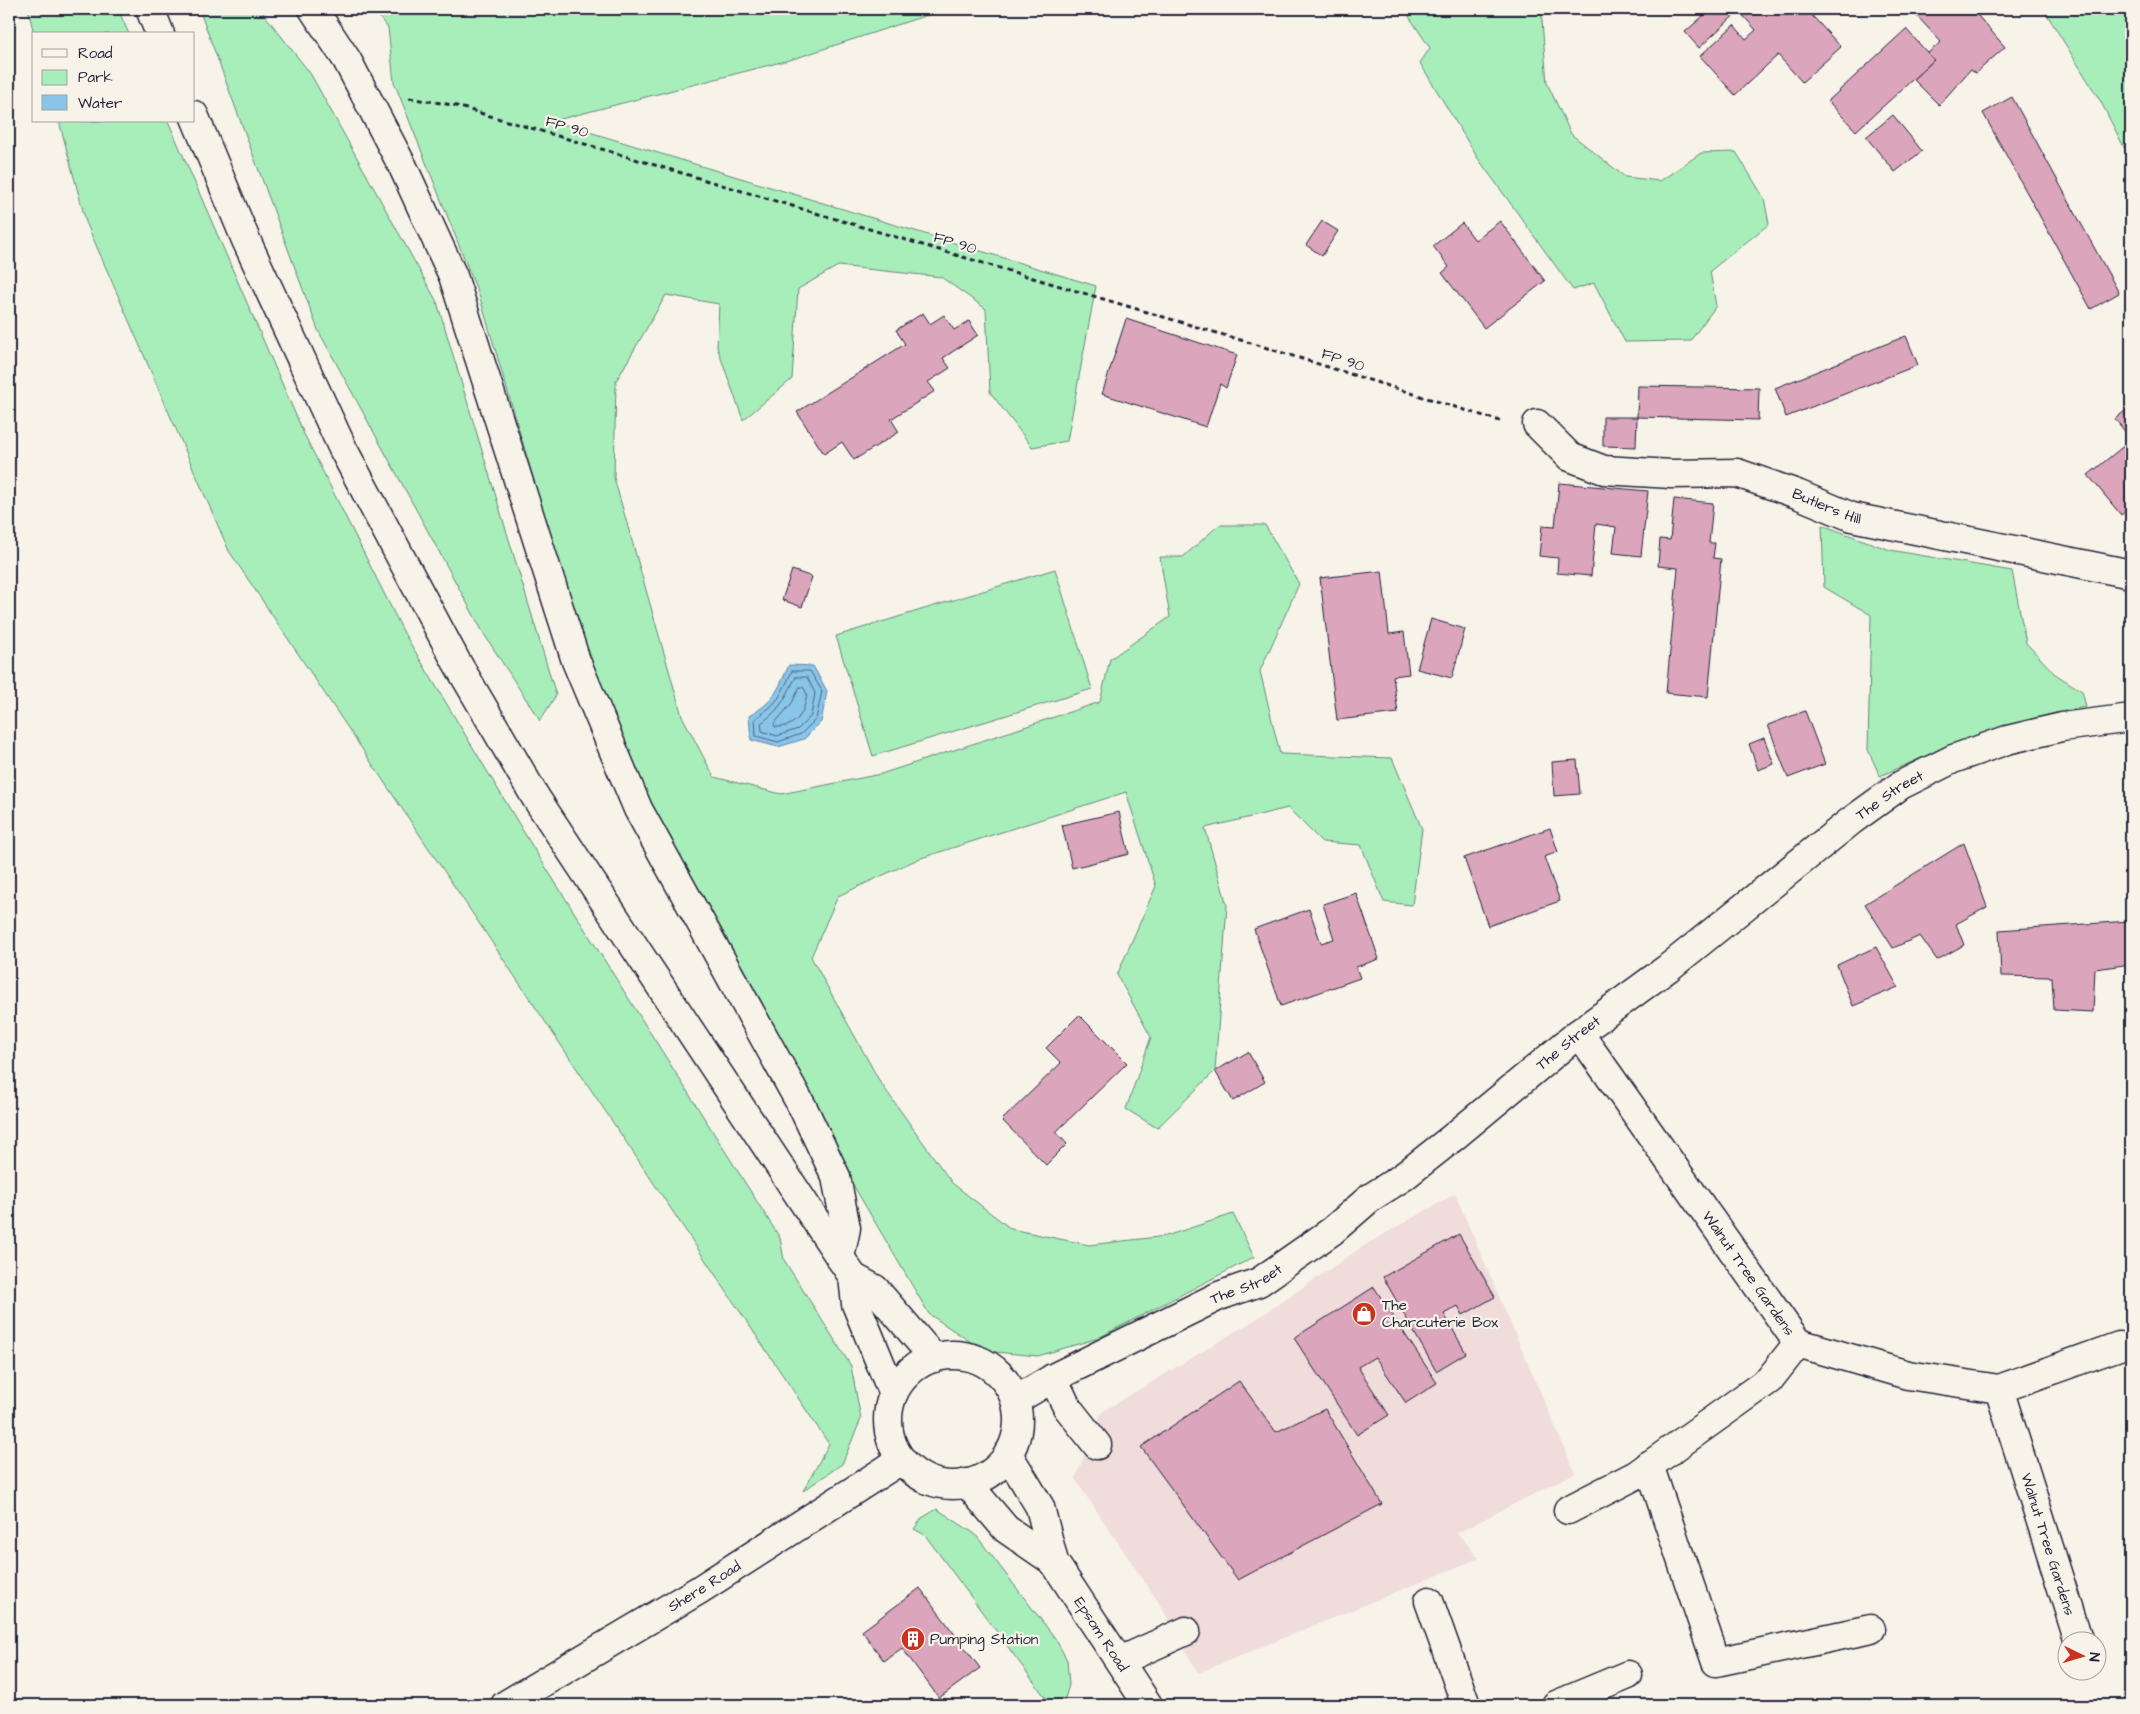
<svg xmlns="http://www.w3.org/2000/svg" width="2140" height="1714" viewBox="0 0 2140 1714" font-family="'Architects Daughter',sans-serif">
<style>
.built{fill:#efdcdb}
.green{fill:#a8eeba;stroke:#65887a}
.water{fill:#89c4e9;stroke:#6083a3}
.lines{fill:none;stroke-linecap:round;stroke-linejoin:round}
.shore{stroke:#4b6381;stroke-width:1}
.building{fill:#dba5bc;stroke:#22223b}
.minor-casing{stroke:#22223b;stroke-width:31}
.major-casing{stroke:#22223b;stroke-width:31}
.path{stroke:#22223b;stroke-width:3;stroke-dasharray:5 4;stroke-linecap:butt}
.minor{stroke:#f7f3e8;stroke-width:28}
.major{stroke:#f7f3e8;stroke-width:28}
.labels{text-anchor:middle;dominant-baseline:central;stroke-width:4.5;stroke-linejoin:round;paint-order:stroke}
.street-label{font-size:15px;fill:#22223b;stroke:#f7f3e8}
.poi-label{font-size:15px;fill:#22223b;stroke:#f7f3e8;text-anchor:start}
</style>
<rect width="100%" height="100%" fill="#f7f3e8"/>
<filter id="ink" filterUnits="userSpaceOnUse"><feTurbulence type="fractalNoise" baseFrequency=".02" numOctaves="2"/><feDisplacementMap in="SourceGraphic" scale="10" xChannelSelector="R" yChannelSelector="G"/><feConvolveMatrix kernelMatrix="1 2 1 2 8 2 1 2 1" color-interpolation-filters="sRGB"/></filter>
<g filter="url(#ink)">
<polygon class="built" points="1455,1194 1575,1473 1457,1533 1479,1558 1198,1673 1159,1603 1075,1479 1102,1412 1258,1318 1365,1245"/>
<g class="green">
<polygon points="28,9 118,9 129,34 34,34"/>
<polygon points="199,9 260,9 310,73 437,302 556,695 540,721 484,634 318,330"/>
<polygon points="372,9 946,9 793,59 553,121 1096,286 1067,441 1032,447 990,392 986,309 941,277 838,266 798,289 792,379 743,420 717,347 719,304 666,295 616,381 614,478 682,716 714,777 781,794 881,774 1100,702 1110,659 1170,617 1160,557 1183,557 1219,525 1265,525 1299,584 1260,671 1280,754 1392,758 1422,829 1412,905 1384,902 1361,845 1322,842 1288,808 1205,828 1227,905 1215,1071 1157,1128 1126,1109 1151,1037 1117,975 1156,886 1126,792 918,859 838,896 811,957 880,1082 952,1183 1011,1229 1089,1245 1166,1236 1233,1214 1254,1257 1098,1338 1038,1356 984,1351 929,1314 852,1183 797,1074 624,753 582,643 480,298 394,82 388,28"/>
<polygon points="1404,9 1541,9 1547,83 1571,134 1625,177 1660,181 1701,153 1736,152 1764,198 1769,224 1710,271 1716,306 1690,341 1625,342 1594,283 1573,290 1477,157 1420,63 1430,48"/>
<polygon points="2046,9 2131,9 2131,161 2101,102 2046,13"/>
<polygon points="59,121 168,121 304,434 404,633 531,844 780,1238 784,1260 851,1366 861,1419 842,1464 803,1491 829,1444 229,551 86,222"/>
<path d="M1822 525 1890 550 2012 571 2026 643 2055 674 2082 691 2086 707C2014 719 1947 746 1880 776L1868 750 1871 615 1824 587Z"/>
<polygon points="1055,569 1092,689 873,756 836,636"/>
<polygon points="937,1509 975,1534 1055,1638 1067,1660 1069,1685 1063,1705 1051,1705 925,1535 914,1529 922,1518"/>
</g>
<path class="water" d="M789 665 813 666 827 691 821 722 804 739 778 747 751 740 749 716C775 701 777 691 789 665Z"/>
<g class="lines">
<g class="shore">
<path d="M792 671H810L822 691 816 719 801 734 778 742 756 736 755 719C779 702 780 697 792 671Z"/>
<path d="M796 677H807L815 693 811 716 798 729 777 736 762 731 761 723C781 709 785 698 796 677Z"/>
<path d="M800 687H803L807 694C804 713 797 728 775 727L774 724 792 703Z"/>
</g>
</g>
<g class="building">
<polygon points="1711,9 1806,9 1841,47 1802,82 1778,55 1735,95 1700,56 1734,25 1746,39 1756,30 1739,11 1699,48 1685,32"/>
<polygon points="1926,9 1972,9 2005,47 1976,73 1970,70 1939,105 1913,79 1934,60 1928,53 1941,42 1917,16"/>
<polygon points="1906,29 1934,60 1856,131 1828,101"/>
<polygon points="2012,97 2119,293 2091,309 1983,113"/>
<polygon points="1893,115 1922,151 1895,172 1866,137"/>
<polygon points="1322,221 1338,231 1322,256 1306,245"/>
<polygon points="1500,221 1545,281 1484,328 1442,273 1449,267 1433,246 1462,223 1475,240"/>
<polygon points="923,313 930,324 944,315 954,330 969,321 978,335 943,358 950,368 928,382 935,391 891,419 899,432 854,460 842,442 824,454 797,412 905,344 896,330"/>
<polygon points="1126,319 1237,355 1226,388 1220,384 1206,427 1102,394"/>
<polygon points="1906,336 1918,365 1786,417 1775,388"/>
<polygon points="1638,386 1759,388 1758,420 1637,417"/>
<polygon points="2131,406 2131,439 2115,419"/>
<polygon points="1603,417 1637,417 1636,447 1603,446"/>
<polygon points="2131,440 2131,507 2121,515 2088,475"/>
<polygon points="1559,483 1648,491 1641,556 1613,553 1616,527 1596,524 1591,576 1557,573 1558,558 1539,556 1542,526 1555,527"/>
<polygon points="1674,499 1713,503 1709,543 1715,543 1713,558 1721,559 1708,697 1666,693 1678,568 1658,566 1660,539 1670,540"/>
<polygon points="792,570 812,577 802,607 782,600"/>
<polygon points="1382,571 1389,634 1404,632 1409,674 1393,676 1398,713 1337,720 1320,578"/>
<polygon points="1431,619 1465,629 1452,678 1417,669"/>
<polygon points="1805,711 1825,764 1788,778 1768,725"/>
<polygon points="1764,738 1774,764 1758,770 1749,744"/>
<polygon points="1577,760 1580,794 1554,796 1552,762"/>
<polygon points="1119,812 1129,854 1072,868 1062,825"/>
<polygon points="1550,828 1558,852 1544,857 1560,901 1488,926 1464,858"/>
<polygon points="1964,843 1987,907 1956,924 1964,945 1937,960 1920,936 1893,948 1865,904"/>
<polygon points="1356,893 1379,959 1356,967 1360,978 1281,1006 1254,929 1309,909 1321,943 1334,939 1323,904"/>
<polygon points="2130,921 2131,964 2095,969 2093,1012 2054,1010 2052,977 2001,976 1999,930"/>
<polygon points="1876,947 1898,987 1853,1006 1837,965"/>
<polygon points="1079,1015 1127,1063 1056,1132 1067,1144 1046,1165 1002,1120 1061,1063 1046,1048"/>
<polygon points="1248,1052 1265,1082 1233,1101 1215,1071"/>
<polygon points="1459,1234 1495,1297 1463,1315 1458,1306 1444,1314 1466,1353 1436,1371 1383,1277"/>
<polygon points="1374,1287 1437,1383 1406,1403 1375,1357 1358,1367 1389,1415 1357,1435 1294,1338"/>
<polygon points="1239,1381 1276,1432 1325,1409 1382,1504 1238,1580 1141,1447"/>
<polygon points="920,1588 980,1668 939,1698 902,1648 884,1661 862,1631"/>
</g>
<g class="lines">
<g class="minor-casing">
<g id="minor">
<polyline points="313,9 347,60 403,167 453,276 576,661 638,809 803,1108 836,1177 846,1228 840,1258"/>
<path id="s1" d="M1537 424 1570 457 1604 470 1671 474 1737 473 1797 494 1852 517 2131 574"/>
<path id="s2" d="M1579 1033 1798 1343 1908 1375 1999 1389 2079 1642"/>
<polyline points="1053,1378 1067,1407 1097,1445"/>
<polyline points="1999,1389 2119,1346"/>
<path id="s3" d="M1016 1400 1053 1378 1219 1296 1259 1282 1332 1231 1370 1198 1403 1177 1451 1139 1579 1033 1668 968 1851 821 1901 785 1953 759 2007 740 2062 727 2131 718"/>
<polyline points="1649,1465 1716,1662 1871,1629"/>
<polyline points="1568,1510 1636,1475 1769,1380 1798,1343"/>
<polyline points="1429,1601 1466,1705"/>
<polyline points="1120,1661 1186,1631"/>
<path id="s4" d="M505 1705 699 1590 901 1460"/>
<polyline points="1556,1705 1628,1675"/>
</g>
</g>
<g class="major-casing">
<g id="major">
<polyline points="150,9 160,34"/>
<polyline points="194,115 246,240 343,449 456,661 536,798 853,1277 875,1289 934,1358"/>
<polyline points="853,1277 856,1304 893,1394"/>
<circle cx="953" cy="1420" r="65"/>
<path id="s5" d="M1008 1454 1040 1507 1054 1562 1148 1705"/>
<polyline points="967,1483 1006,1529 1054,1562"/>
</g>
</g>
<polyline class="path" points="409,98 453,105 578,142 1264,347 1500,421"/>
<use href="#minor" class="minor"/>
<use href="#major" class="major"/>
</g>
</g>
<defs>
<g id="shop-disc" transform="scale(1.25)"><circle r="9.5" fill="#c8321e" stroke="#f7f3e8"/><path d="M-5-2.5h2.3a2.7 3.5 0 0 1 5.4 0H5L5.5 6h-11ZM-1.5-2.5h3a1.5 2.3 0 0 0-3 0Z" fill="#fff"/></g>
<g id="building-disc" transform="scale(1.25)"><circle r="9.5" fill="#c8321e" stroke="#f7f3e8"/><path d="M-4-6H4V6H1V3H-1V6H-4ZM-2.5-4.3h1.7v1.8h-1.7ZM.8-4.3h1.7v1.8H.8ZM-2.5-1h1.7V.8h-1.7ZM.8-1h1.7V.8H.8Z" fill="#fff"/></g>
</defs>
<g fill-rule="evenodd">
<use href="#shop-disc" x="1364" y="1314"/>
<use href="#building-disc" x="913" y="1639"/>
</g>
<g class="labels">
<g class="street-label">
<text transform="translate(567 127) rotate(16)">FP 90</text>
<text transform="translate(955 243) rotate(17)">FP 90</text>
<text transform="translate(1343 360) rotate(18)">FP 90</text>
<text stroke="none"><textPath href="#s1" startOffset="312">Butlers Hill</textPath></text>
<text stroke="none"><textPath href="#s3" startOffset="1068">The Street</textPath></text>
<text stroke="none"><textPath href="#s3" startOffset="662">The Street</textPath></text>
<text stroke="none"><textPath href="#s2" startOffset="294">Walnut Tree Gardens</textPath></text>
<text stroke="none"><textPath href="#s3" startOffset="258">The Street</textPath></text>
<text stroke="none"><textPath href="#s2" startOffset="749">Walnut Tree Gardens</textPath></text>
<text stroke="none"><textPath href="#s4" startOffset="232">Shere Road</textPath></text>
<text stroke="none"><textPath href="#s5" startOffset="205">Epsom Road</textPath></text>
</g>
<g class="poi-label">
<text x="1382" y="1305">The<tspan x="1382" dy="17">Charcuterie Box</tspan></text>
<text x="930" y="1639">Pumping Station</text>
</g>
</g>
<rect width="2140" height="1714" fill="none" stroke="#f7f3e8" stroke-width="30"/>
<rect x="15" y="15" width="2110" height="1684" fill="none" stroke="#22223b" stroke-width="2" filter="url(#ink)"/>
<rect x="32" y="32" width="162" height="90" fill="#f7f3e8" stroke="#a29fa3"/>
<rect x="42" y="49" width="25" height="8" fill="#f7f3e8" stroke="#a29fa3"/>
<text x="78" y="58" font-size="15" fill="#22223b">Road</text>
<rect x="42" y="70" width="25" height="15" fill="#a8eeba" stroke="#a29fa3"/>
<text x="78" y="82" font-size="15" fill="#22223b">Park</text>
<rect x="42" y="95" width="25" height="15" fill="#89c4e9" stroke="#a29fa3"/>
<text x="78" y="108" font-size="15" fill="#22223b">Water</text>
<g transform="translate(2082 1656) rotate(95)"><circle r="24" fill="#f7f3e8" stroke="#a29fa3"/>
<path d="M0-4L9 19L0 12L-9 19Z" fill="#c8321e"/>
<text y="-8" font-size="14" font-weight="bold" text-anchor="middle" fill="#22223b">N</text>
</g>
</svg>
